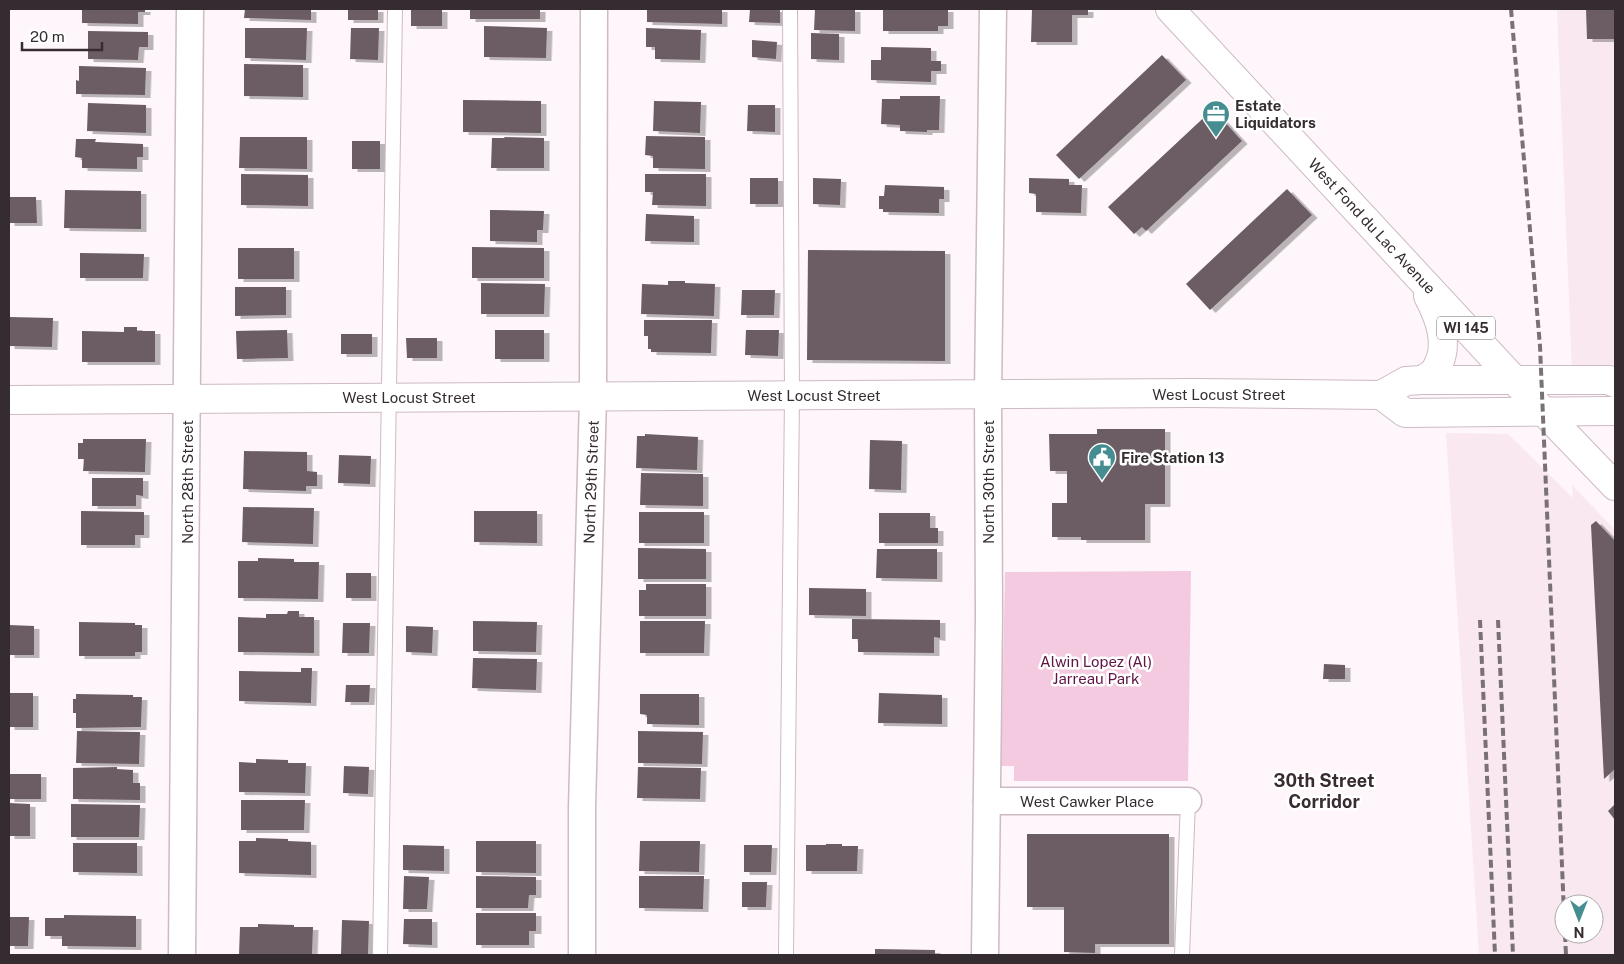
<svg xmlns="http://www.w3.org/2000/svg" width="1624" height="964" viewBox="0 0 1624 964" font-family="'Public Sans',sans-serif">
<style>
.built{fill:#f9e8f0;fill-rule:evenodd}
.green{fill:#f4cae0}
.building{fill:#6c5c64;filter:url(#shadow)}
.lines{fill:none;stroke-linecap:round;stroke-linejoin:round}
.service-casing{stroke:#cdbac4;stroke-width:16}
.minor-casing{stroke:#cdbac4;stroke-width:29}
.tertiary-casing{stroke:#cdbac4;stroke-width:30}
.primary-casing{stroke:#cdbac4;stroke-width:30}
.service{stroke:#fff;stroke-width:14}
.minor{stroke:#fff;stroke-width:26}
.tertiary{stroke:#fff;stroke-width:28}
.primary{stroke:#fff;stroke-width:28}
.rail{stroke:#797175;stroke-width:4;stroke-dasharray:8 4;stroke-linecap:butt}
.labels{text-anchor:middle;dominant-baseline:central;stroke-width:5;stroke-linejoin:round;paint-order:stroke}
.shield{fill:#fff;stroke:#716b6e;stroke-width:1}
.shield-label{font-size:14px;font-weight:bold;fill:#342c30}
.poi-label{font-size:15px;font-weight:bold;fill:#342c30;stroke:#fff;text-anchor:start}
.street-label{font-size:15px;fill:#342c30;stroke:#fff}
.park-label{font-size:15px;fill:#601445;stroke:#fff}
.quarter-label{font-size:18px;font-weight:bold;fill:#392b32;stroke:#fff}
</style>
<defs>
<filter id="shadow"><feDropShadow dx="5.5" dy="3" stdDeviation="0" flood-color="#0004"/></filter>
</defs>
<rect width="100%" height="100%" fill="#fef6fa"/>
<g class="built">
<polygon points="1557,9 1615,9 1615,371 1572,372"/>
<path d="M1446 433 1508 434 1573 498 1572 485 1615 530V955H1479ZM1564 904H1594V934H1564Z"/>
</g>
<polygon class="green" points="1191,571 1188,781 1014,781 1014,766 1001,766 1005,572"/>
<g class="building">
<polygon points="82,9 145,9 145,12 138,12 138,24 82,23"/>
<polygon points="245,9 311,9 311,20 244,18"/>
<rect x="348" y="9" width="30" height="11"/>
<rect x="411" y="9" width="31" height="17"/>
<rect x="470" y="9" width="70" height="10"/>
<polygon points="647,9 722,9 722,24 647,22"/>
<polygon points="750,9 780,9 780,23 749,22"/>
<polygon points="815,9 855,9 855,31 814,30"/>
<polygon points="883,9 948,9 948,26 938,26 938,31 883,31"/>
<polygon points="1032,9 1088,9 1088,15 1072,15 1072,42 1031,42"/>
<polygon points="1586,9 1615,9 1615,39 1587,39"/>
<polygon points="484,26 547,28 546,58 484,57"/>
<polygon points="245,28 307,28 306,60 245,58"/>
<polygon points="351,28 379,28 378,60 350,59"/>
<polygon points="646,28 701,30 700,60 655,59 655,47 646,47"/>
<polygon points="88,31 148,32 148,47 139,47 138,60 88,59"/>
<polygon points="811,33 839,34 839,60 811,59"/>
<polygon points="752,40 777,42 776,59 752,57"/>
<polygon points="881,47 931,48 931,61 941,61 941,71 931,71 931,82 871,80 871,60 881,60"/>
<polygon points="1162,55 1186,80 1079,179 1056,155"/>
<polygon points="244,64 303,65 303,97 244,96"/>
<polygon points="79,66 146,68 145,95 76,94 76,80 79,81"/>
<polygon points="900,96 940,96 939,130 927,130 927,132 900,131 900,125 881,124 882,99 900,99"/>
<polygon points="463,100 541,101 541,133 463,132"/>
<polygon points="654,101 701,102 700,133 653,131"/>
<polygon points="88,103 146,105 146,133 87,131"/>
<polygon points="748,105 775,105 775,132 747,131"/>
<polygon points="1213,109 1242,141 1146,231 1142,227 1134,234 1108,207"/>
<polygon points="646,136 705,137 705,169 653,168 653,156 645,155"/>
<polygon points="240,137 307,137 307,169 239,168"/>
<polygon points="505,137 544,138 544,168 491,168 492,138 504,138"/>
<polygon points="76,139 96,139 95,142 143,144 143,157 137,157 137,169 82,168 82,158 75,157"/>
<rect x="352" y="141" width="28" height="28"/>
<polygon points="241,174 308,175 308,206 241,205"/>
<polygon points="645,174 706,174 706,206 652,205 653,192 645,192"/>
<rect x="750" y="178" width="28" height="26"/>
<polygon points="813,178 841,179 840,205 813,204"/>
<polygon points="1029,178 1069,179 1069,185 1082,185 1081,213 1036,212 1036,194 1029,193"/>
<polygon points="885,185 944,187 944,199 939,199 939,213 883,212 883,209 879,209 879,196 884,196"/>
<polygon points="1287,189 1312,215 1210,310 1186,284"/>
<polygon points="65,190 141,191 141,229 64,228"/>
<polygon points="9,197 36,197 37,223 9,223"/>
<polygon points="490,210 544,211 543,230 537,230 537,242 490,241"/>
<polygon points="646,214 694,216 694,242 645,241"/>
<polygon points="472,247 544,248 544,278 472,278"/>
<rect x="238" y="248" width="56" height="31"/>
<polygon points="808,250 945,251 945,361 807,360"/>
<polygon points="80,253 144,254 143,278 80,278"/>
<polygon points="668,281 685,281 685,283 715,284 714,316 641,314 642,284 668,285"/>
<polygon points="481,283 545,284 544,314 481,314"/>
<polygon points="235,287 286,287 286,315 235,316"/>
<polygon points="742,290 775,290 774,315 741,315"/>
<polygon points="9,317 53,318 52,347 9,346"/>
<polygon points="644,320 712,320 711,353 651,352 651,349 648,349 648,336 644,336"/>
<polygon points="124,327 137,327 137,331 155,331 155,362 82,362 82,331 124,332"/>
<polygon points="287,330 288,358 237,359 236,331"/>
<rect x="495" y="330" width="49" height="29"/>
<polygon points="746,330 779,330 778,356 745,355"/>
<rect x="341" y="334" width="31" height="20"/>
<polygon points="406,338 437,338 437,358 407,358"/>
<polygon points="1097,429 1165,429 1165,504 1145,504 1145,540 1081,540 1081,537 1052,537 1052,503 1067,503 1067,471 1050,471 1049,434 1097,434"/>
<polygon points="645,434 698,437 697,470 636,468 637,436 645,436"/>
<polygon points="83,439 146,439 145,472 83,471 84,459 78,459 78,443 83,443"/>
<polygon points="870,440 902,441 901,490 869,489"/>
<polygon points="244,451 307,452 307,471 317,472 317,486 306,486 306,491 243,489"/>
<polygon points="339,455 371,456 370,484 338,483"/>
<polygon points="641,473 703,474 703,506 640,505"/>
<polygon points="92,478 143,478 143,496 136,495 136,506 92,506"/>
<polygon points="243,507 314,508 313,544 242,542"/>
<polygon points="81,511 144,512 144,535 135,535 135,545 81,545"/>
<polygon points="474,511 537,511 537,543 474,542"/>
<rect x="639" y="512" width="65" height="31"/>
<polygon points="879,513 930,513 930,528 938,528 938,543 879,543"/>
<polygon points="1596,521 1615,541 1615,769 1604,779 1591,525"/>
<polygon points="638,548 706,549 706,579 638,579"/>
<polygon points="877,549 937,549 937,579 876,578"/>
<polygon points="258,558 294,559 294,562 319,562 318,599 238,598 238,561 258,561"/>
<rect x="346" y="573" width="25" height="25"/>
<polygon points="646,584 706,584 706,616 639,616 639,590 646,590"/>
<polygon points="809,588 866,589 866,616 809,615"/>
<polygon points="288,611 299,611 299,617 314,617 314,653 238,652 238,617 266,618 266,614 287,614"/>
<polygon points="852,619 940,620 940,638 934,637 934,653 858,652 858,639 852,639"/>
<polygon points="473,621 537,622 536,652 473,651"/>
<polygon points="640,621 705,621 704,653 640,653"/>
<polygon points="79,622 135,623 135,625 142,625 142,652 135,652 135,656 79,656"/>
<polygon points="343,623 370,623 369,653 342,653"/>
<polygon points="9,625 34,626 34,655 9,655"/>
<polygon points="406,626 433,627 432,653 406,652"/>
<polygon points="473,658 537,659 536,690 472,688"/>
<polygon points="1324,664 1345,665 1345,679 1323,679"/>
<polygon points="301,668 312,668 311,703 239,701 239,671 301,672"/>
<polygon points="346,685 370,685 369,702 345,702"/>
<rect x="9" y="693" width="24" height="34"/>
<polygon points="879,693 942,695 942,724 878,723"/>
<polygon points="76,694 133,695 133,697 142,697 141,727 76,728 76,713 73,713 73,699 76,699"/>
<polygon points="640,694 699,694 699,725 647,724 647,715 640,714"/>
<polygon points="77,731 140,732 139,764 76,763"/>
<polygon points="638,731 703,732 702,764 638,763"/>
<polygon points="256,759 288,760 288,763 306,763 305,793 239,792 239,762 256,763"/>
<polygon points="344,766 369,767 368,794 343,793"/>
<polygon points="117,767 117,769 133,770 133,783 140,783 140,800 73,799 73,768"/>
<polygon points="638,767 701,768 700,799 637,798"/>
<rect x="9" y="774" width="32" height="25"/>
<polygon points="241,800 305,800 304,830 241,830"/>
<polygon points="9,803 30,804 30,836 9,836"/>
<polygon points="71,804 140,805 139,837 71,837"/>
<polygon points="1615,804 1615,820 1608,811"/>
<polygon points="1027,834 1169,834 1169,944 1095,944 1095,953 1064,952 1064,907 1027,907"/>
<polygon points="256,838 288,839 288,841 311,842 311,875 239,873 239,841 256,841"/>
<polygon points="476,841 536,841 536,873 476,872"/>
<polygon points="640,841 700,841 699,872 639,871"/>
<polygon points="73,843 137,843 137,873 73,872"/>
<polygon points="826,844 842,844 842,846 858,846 857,871 806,871 806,845 826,845"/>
<polygon points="403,845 444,846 444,871 403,870"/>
<polygon points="744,845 772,845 771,872 744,872"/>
<polygon points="404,876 429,877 427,909 403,909"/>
<polygon points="476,876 536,877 536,895 529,895 528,908 476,908"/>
<polygon points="639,876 704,876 703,909 639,908"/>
<polygon points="742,882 767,882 766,907 742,907"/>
<polygon points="476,913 536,913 536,931 529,931 529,945 476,945"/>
<polygon points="64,915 136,916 136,947 62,946 62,936 45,936 45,918 64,918"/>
<polygon points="9,917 29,917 28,946 9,946"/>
<polygon points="404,919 432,919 432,945 403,944"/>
<polygon points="342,920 369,921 368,955 341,955"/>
<polygon points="258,924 294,925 294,927 313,927 312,955 239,955 240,927 258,927"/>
<polygon points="875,949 935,950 935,955 875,955"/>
</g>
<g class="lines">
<g class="service-casing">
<g id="service">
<polyline points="380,955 395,9"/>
<polyline points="786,955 792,395 790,9"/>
<polyline points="1182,955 1188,801"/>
</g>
</g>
<g class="minor-casing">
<g id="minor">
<polyline points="987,801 1188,801"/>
<polyline points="182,955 190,9"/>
<polyline points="582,955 582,808 593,397 594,9"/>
<polyline points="985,955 989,616 988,394 993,9"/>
</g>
</g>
<g class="tertiary-casing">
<g id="tertiary">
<polyline points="1381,395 1405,413 1615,411"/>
<polyline points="9,400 1193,393 1381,395 1406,381 1422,380 1609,380 1615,383"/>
</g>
</g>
<g class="primary-casing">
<g id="primary">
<polyline points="1170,9 1544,412 1615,486"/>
<path d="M1422 380C1427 377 1435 373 1437 367 1450 344 1439 317 1428 296"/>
</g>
</g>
<use href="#service" class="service"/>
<use href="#minor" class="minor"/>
<use href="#tertiary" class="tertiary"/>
<use href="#primary" class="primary"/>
<g class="rail">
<polyline points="1511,9 1540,346 1564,913"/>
<polyline points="1480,620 1495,955"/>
<polyline points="1498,620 1513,955"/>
<polyline points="1565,934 1566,955"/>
</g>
</g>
<defs>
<g id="office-pin" transform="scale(1.4375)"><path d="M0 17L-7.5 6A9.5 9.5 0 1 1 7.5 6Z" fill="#458d90" stroke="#fff"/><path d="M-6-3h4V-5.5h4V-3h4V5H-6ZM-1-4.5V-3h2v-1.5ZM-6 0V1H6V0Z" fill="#fff"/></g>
<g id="civic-pin" transform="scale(1.4375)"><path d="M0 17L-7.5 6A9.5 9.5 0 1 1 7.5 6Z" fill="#458d90" stroke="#fff"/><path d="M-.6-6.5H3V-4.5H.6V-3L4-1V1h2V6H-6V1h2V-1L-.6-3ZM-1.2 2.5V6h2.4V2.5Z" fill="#fff"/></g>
</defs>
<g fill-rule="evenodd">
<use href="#office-pin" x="1216" y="114"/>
<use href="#civic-pin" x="1102" y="457"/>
</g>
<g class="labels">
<rect class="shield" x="1437" y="316.5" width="58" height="23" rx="4"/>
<g class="shield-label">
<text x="1466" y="328">WI 145</text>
</g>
<g class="poi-label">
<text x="1235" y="105">Estate<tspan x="1235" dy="17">Liquidators</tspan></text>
<text x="1121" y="457">Fire Station 13</text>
</g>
<g class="street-label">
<text transform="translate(1372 226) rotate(47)">West Fond du Lac Avenue</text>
<text x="1219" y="394">West Locust Street</text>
<text x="814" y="395">West Locust Street</text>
<text x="409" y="397">West Locust Street</text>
<text transform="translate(187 482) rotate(-90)">North 28th Street</text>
<text transform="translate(591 482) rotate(-88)">North 29th Street</text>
<text transform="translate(988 482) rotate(-90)">North 30th Street</text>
<text x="1087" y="801">West Cawker Place</text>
</g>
<g class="park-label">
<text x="1096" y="661">Alwin Lopez (Al)<tspan x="1096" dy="17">Jarreau Park</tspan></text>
</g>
<g class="quarter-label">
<text x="1324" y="780">30th Street<tspan x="1324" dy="21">Corridor</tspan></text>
</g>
</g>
<rect width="1624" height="964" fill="none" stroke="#342c30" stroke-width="20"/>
<g transform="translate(1579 919) rotate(180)"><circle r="24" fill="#ffffff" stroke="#aeabac"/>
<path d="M0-4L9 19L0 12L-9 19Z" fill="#458d90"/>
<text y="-8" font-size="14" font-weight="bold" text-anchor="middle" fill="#342c30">N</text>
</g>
<path d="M22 42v8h80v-8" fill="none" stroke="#342c30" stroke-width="2.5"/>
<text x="30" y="42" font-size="15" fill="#342c30" stroke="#ffffff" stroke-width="4" paint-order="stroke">20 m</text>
</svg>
